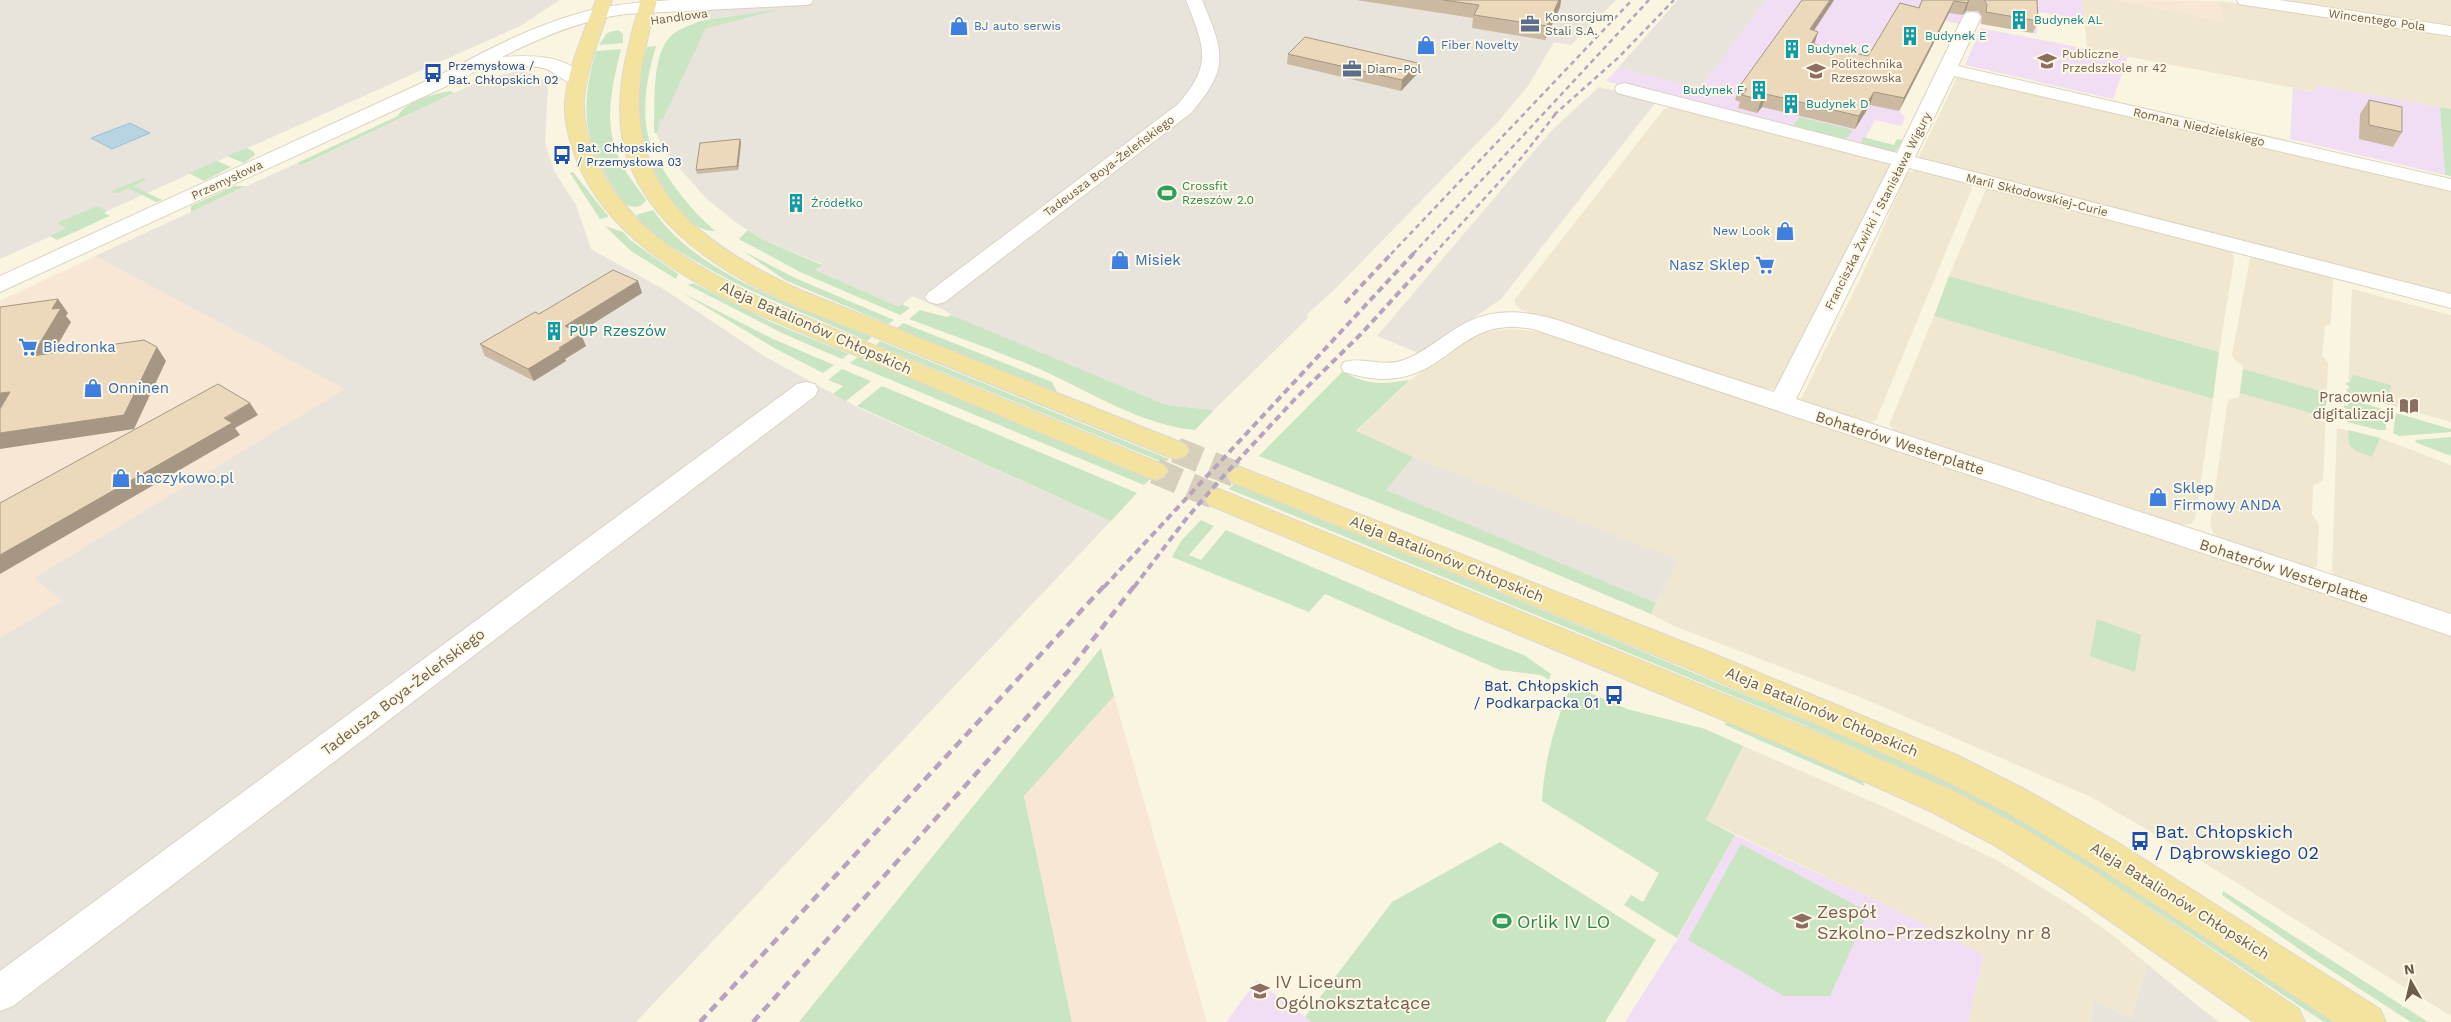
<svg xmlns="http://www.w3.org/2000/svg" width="2451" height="1022" viewBox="0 0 2451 1022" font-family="'Work Sans',sans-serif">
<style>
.residential{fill:#f0e7d0}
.commercial{fill:#f9e7d5}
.industrial{fill:#e8e4dc}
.education{fill:#f1def5}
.green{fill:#c9e5c1}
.water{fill:#b8d3e1;stroke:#9fc0d1}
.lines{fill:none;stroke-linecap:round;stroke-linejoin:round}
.major-tunnel{stroke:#d6cfbb;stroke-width:26;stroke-dasharray:26 12;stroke-linecap:butt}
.minor-casing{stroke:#ddd2be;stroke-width:2}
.major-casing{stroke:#dcd8d4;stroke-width:2}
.minor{fill:#fff;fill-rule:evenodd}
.major{fill:#f3e39e;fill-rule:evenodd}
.rail-far2{stroke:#b8a2c1;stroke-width:2.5;stroke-dasharray:5 4;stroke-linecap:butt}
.rail-far1{stroke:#b8a2c1;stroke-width:4;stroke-dasharray:7 4.5;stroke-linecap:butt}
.rail{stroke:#b8a2c1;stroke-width:4.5;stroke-dasharray:9 6;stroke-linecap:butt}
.wall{fill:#cbbaa1}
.shaded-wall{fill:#a59783}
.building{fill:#ecd8bb;stroke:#a59783}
.labels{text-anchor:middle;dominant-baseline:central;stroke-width:4;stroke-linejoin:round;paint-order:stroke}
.far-street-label{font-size:12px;fill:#6e5e4a;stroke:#fdf8e6}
.far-service-label{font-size:12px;fill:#4e5e75;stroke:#fdf8e6;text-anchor:start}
.far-culture-label{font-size:12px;fill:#0d838f;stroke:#fdf8e6;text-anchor:start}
.far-shop-label{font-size:12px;fill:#366cbe;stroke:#fdf8e6;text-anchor:start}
.far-education-label{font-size:12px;fill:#785e54;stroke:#fdf8e6;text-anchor:start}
.far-transit-label{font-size:12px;fill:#164399;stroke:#fdf8e6;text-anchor:start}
.far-leisure-label{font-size:12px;fill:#27864d;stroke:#fdf8e6;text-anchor:start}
.shop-label{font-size:15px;fill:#366cbe;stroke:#fdf8e6;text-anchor:start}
.street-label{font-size:15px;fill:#6e5e4a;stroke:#fdf8e6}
.culture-label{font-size:15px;fill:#0d838f;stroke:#fdf8e6;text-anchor:start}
.education-label{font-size:15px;fill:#785e54;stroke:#fdf8e6;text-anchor:end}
.transit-label{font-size:15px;fill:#164399;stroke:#fdf8e6;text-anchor:end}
.near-transit-label{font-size:18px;fill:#164399;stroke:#fdf8e6;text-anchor:start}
.near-education-label{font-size:18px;fill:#785e54;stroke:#fdf8e6;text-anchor:start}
.near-leisure-label{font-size:18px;fill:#27864d;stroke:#fdf8e6;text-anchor:start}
</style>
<rect width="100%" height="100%" fill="#f9f5e1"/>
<g class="residential">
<polygon points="2082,0 2118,0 2223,21 2219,1 2451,35 2451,109 2316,85 2316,92 2087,49"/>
<polygon points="2287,0 2451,0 2451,25 2415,20"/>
<polygon points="1958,75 2451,189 2451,294 1918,159"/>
<polygon points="1675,106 1887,162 1891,165 1781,384 1775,389 1757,388 1523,311 1515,304 1515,299 1664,109"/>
<polygon points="1919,169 1969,183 1972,185 1971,191 1876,420 1867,423 1805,402 1801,399 1865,269 1907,173"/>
<polygon points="1986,189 1995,189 2232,251 2234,261 2219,352 1949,276"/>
<polygon points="2254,256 2333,277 2331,324 2325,326 2322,355 2328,363 2323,481 2313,485 2312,514 2319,525 2317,566 2309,571 2219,538 2214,534 2210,524 2228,400 2239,397 2243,369 2242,365 2235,360 2232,355 2250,258"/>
<polygon points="2352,289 2451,315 2451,422 2348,393"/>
<polygon points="1934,316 2213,399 2195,519 2191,524 2178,526 1903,436 1895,431 1889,425"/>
<polygon points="1512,329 1547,333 2451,634 2451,1016 2206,864 2091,797 1860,697 1674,626 1651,614 1678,560 1413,457 1356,432 1414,377 1474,337 1489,331"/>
<polygon points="2337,428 2380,438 2451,465 2451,618 2337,577 2332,571"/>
<polygon points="1743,746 1889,809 1997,860 2075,908 2110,933 2147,964 2132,1018 2094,1001 2091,1022 1968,1022 1984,955 1884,904 1706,820"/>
</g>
<g class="commercial">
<polygon points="2119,0 2219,1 2224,21 2123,2"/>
<polygon points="95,256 346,389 34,578 63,601 0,638 0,301"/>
<polygon points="1114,696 1207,1022 1072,1022 1024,796"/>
</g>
<g class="industrial">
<polygon points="0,0 560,0 520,26 0,259"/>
<polygon points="703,0 1616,0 1571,45 1554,42 1528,86 1497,123 1334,290 1307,314 1308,318 1214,410 1166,405 962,321 944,310 912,296 899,307 815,270 822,264 763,240 734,221 706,198 672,160 663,149 656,133 660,119 663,119 706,28"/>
<polygon points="1678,0 1766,0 1700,90 1618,68"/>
<polygon points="520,71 533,74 548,84 545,143 554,171 576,205 591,249 665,290 764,356 861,409 1111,521 636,1022 0,1022 0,638 62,601 34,578 345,389 95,256 297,163 303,165 486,78"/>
<polygon points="1599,87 1656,102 1501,299 1421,354 1377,336 1553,129"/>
<polygon points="1413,457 1679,560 1656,603 1385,490"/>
<polygon points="2147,964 2198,1006 2219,1022 2091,1022 2094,1001 2132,1018"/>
</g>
<g class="education">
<polygon points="1766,0 2082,0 2085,19 2037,12 2037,34 1974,22 1972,26 1945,21 1899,111 1905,118 1901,126 1875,120 1861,146 1606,81 1618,68 1700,89"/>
<polygon points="1981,28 2087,49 2128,57 2113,99 1965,65"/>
<polygon points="2316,85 2440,107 2445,175 2290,139 2293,88 2315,92"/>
<polygon points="1735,835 1884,904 1984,955 1968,1022 1625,1022 1675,943"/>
<polygon points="1257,980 1284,1001 1312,1022 1226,1022"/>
</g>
<g class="green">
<path d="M781 9 706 28 663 119H660L657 133H654C655 107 651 56 670 37 678 28 691 25 701 21Z"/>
<polygon points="618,30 623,34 623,43 599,45 607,33"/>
<path d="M656 46C646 79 639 121 654 153L646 151C637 116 636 81 647 47Z"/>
<path d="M621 49C612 86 603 122 619 158 625 173 637 187 646 200 642 208 631 209 624 203 586 149 577 116 596 51Z"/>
<path d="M450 91 454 93 302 165 297 163 398 116C403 103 436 93 450 91Z"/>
<polygon points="2440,107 2451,109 2451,176 2445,175"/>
<polygon points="1800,117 1853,130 1845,140 1792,127"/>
<polygon points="1863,137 1894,145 1897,139 1904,140 1895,152 1861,144"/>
<polygon points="247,148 254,152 255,155 244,163 227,156"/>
<polygon points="217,161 231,167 204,181 189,173"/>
<path d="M658 161C674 188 691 210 715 231 687 233 662 185 651 164Z"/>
<polygon points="573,172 608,216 608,217 600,219 570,173"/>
<polygon points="143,178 147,179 133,186 162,200 156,202 128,188 118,193 110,192"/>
<polygon points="234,186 246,186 191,212 191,206"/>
<polygon points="97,206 107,211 104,213 110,216 57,240 50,236 66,228 57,223"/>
<path d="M653 210C698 276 800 307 872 337L867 341C806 314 743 291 687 256 669 245 648 233 636 215Z"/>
<polygon points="605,226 623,232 630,240 678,274 676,279 631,251"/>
<polygon points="748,230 763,240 822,265 815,270 899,307 902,304 910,308 900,315 802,273 739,239"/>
<polygon points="743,251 795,278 894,320 888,324 785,280"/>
<polygon points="1949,276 2219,352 2213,399 1934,316"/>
<polygon points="693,283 771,322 849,354 842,359 784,334 688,285"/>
<polygon points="681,292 773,339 834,365 823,373 776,349"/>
<path d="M920 310 947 317 951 315 1166 405 1214 410 1195 430C1142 425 1092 393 1044 371 1000 352 954 336 909 319Z"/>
<polygon points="903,323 1052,382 1057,392 897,328"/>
<polygon points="880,341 1169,459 1165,463 876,345"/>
<polygon points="858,357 1150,479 1144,485 850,363"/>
<polygon points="842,369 871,381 846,401 833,394 843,386 828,380"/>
<polygon points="2243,369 2327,393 2325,417 2240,393"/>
<path d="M1343 371C1366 386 1384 384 1410 380L1356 431 1413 457 1386 490 1656 603 1651 614 1497 549 1259 456Z"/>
<polygon points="2353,375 2391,385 2389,405 2348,393 2346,389 2349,389 2349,386 2346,385 2346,382 2349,383"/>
<polygon points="882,386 1137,493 1111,521 857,406"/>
<polygon points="2345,398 2386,410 2386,430 2379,430 2347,422 2347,409 2344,408 2344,405 2348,406 2348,402 2344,400"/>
<polygon points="2396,413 2451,429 2451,432 2399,436 2393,433"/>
<polygon points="2348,430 2380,438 2372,457 2356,451 2349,445"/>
<polygon points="2451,437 2451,456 2417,443 2415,440"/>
<polygon points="1234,484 1632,647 1923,770 2001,808 2063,843 2341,1022 2324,1022 2136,898 2043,841 1925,778 1799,723 1229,489"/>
<polygon points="1201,520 1214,526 1189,555 1201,560 1226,530 1459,630 1524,655 1551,674 1549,680 1541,675 1500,670 1325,594 1309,612 1172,557 1181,541"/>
<polygon points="2097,619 2141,635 2135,672 2090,656"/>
<polygon points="1101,648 1114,696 1024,796 1072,1022 799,1022"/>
<path d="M1572 685 1627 709 1705 729 1743 746 1706 820 1735 835 1677 938 1624 905 1631 895 1643 902 1659 873 1542 801C1544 763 1555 720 1572 685Z"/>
<polygon points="1726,722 1738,725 1860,778 1865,786 1725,725"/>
<polygon points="1500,842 1656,940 1605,1022 1312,1022 1305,1017 1392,902"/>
<polygon points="1741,844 1868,912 1830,996 1784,996 1688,940"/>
<polygon points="2223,891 2428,1022 2411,1022 2312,958 2222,895"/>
</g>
<polygon class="water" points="130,123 150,133 112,149 91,138"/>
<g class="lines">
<g class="major-tunnel">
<polyline points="1176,450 1240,476"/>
<polyline points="1155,471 1219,498"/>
</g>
<g class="minor-casing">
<g id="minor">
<path d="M671 0H813L811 4 805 5 625 14C582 20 541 37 502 57 531 55 569 54 587 81L585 85C569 89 558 72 543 68 524 63 502 73 484 66L462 79 0 292V276L448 71C498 44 549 18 605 7 627 3 649 2 671 0Z"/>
<path d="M1186 0H1202C1224 53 1230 67 1191 113L945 302 937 304 929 302 925 297 929 292 1177 105C1214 64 1204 47 1186 0Z"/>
<polygon points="2237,0 2279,0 2451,26 2451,36 2245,5 2239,4"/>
<path d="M1972 12 1978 13 1981 17 1958 66 2451 179V191L1954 76 1915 157 2451 294V308L1909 168 1796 399 2451 614V636L1533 329C1463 316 1454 369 1397 378 1379 381 1362 377 1344 372L1341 367 1344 362C1364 356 1382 368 1404 360 1438 347 1458 317 1498 313 1538 308 1578 328 1615 340 1668 358 1721 375 1774 392L1891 164 1617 93 1615 89 1617 85 1624 83 1897 153 1963 17 1966 13Z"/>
<polygon points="806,382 815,384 818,390 815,396 13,1006 0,1011 0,971 797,384"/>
</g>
</g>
<g class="major-casing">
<g id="major">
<path d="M596 0H612C602 32 587 65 584 99 583 119 588 140 596 158 627 231 697 267 764 300L1164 465 1168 471 1164 477 1155 480 1146 477 748 310C679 275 608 236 577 161 570 143 564 122 565 102 568 67 584 33 596 0Z"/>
<path d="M641 0H657C649 33 639 66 639 100 638 203 717 251 800 290L1185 444 1189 450 1185 456 1176 459 1167 456C1075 418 983 380 890 343 827 318 759 296 704 255 671 231 642 199 628 160 610 107 626 52 641 0Z"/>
<polygon points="1240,467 1714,654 1959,756 2030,792 2117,842 2380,1009 2386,1022 2334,1022 2093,864 2006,812 1935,776 1692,670 1231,482 1227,476 1231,470"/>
<polygon points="1219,489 1807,728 1954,791 2018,825 2091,869 2299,1009 2305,1022 2254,1022 2067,891 1994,845 1930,811 1785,746 1209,505 1205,498 1209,491"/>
</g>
</g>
<use href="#minor" class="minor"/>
<use href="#major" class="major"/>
<g class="rail-far2">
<polyline points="1554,115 1619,57 1674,0"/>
<polyline points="1391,254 1632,0"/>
<polyline points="1413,254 1649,0"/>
<polyline points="1434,254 1522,157 1557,112"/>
</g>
<g class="rail-far1">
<polyline points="1345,303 1392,253"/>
<polyline points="1104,587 1414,253"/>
<polyline points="1134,587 1186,519 1218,482 1295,399 1361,334 1435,253"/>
</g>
<g class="rail">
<polyline points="700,1022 1105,585"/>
<polyline points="753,1022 1071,668 1135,585"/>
</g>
</g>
<g class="wall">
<polygon points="1356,0 1561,0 1560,7 1545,40 1472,28 1473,18"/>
<polygon points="1922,0 2037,0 2038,21 2033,33 1981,24 1982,16 1978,11 1966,11 1962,15 1949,13 1899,111 1870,105 1855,129 1762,107 1757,113 1738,108 1740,102 1735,100 1739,87 1833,2 1814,31 1818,32 1814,44 1868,56 1919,8"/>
<polygon points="1288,54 1418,63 1417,74 1401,91 1287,64"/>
<polygon points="2369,100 2402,132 2393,147 2359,139 2360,114"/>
<polygon points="740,139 741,143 738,170 697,174 696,170"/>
<polygon points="638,281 642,293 578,333 586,346 565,359 566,361 534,381 485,356 480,344"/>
</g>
<g class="shaded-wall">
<polygon points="1559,0 1561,0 1560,7 1545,40 1547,26"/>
<polygon points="1830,0 1834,0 1806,42 1810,29"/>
<polygon points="1969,0 1966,11 1962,15 1967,3"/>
<polygon points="1954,1 1949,13 1899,111 1904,98"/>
<polygon points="1818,32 1814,45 1811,44"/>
<polygon points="1418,63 1417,74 1401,91 1402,80"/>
<polygon points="1874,92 1870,105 1855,129 1859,116"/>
<polygon points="1766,94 1762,107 1757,113 1761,100"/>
<polygon points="740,139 741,143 738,170 737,166"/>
<polygon points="638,281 642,293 570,338 565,326"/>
<polygon points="58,299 68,313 66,316 71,322 43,370 32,356 52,309"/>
<polygon points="581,334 586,346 565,359 566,361 534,381 528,369"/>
<polygon points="157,347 166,361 134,429 0,449 0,433"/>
<polygon points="10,392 0,409 0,393"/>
<polygon points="250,403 258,415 235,428 240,435 0,574 0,555"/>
</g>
<g class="building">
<polygon points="1443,0 1559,0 1547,26 1474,15 1479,5"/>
<polygon points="1802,0 1830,0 1810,29 1818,32 1811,44 1868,56 1900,3 1919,8 1922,0 1969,0 1967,3 1954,1 1904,98 1874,92 1859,116 1766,94 1761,100 1742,95 1747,89 1739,87"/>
<polygon points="1984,0 2037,0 2038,21 1986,12 1987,4"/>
<polygon points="1305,37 1418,63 1402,80 1288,54"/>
<polygon points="2369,100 2402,107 2402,132 2369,125"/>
<polygon points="740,139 737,166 696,170 700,143"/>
<polygon points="613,270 638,281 565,326 581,334 559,348 561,349 528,369 480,344 535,312 539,314"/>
<polygon points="58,299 52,309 61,308 32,356 144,340 157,347 124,415 0,433 0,409 10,392 0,393 0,307"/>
<polygon points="218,384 250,403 224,418 232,423 0,555 0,503"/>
</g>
<defs>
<g id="building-bare" transform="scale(1.5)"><path d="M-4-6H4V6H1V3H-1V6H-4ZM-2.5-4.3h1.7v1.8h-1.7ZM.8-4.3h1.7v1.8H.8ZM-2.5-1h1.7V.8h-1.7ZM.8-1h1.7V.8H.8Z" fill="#0f9aa8" stroke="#fdf8e6" stroke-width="2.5" paint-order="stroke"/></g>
<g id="office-bare" transform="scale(1.5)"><path d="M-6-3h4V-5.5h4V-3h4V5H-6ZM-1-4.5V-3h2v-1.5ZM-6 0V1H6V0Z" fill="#5c6f8a" stroke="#fdf8e6" stroke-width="2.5" paint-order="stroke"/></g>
<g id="shop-bare" transform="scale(1.5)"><path d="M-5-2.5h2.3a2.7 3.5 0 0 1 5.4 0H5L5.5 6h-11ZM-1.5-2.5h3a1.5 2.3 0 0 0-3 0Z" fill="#3f7fe0" stroke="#fdf8e6" stroke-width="2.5" paint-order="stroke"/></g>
<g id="school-bare" transform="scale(1.5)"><path d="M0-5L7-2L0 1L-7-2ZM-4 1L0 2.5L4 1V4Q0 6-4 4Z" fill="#8d6e63" stroke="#fdf8e6" stroke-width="2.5" paint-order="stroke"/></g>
<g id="university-bare" transform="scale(1.5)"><path d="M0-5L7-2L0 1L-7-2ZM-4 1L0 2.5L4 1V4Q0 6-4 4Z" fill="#8d6e63" stroke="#fdf8e6" stroke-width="2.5" paint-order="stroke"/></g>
<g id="bus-bare" transform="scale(1.5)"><path d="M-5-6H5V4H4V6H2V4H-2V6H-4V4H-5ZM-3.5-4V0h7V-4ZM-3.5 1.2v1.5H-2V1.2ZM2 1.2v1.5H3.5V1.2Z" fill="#1a4fb4" stroke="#fdf8e6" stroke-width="2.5" paint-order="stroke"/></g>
<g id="stadium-bare" transform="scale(1.5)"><path d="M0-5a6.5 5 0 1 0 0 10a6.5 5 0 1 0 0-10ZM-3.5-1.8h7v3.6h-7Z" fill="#2e9e5b" stroke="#fdf8e6" stroke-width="2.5" paint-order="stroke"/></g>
<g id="supermarket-bare" transform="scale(1.5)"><path d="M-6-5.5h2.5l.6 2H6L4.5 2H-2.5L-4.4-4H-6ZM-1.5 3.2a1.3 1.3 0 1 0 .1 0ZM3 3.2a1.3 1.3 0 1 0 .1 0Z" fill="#3f7fe0" stroke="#fdf8e6" stroke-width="2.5" paint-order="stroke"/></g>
<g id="library-bare" transform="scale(1.5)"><path d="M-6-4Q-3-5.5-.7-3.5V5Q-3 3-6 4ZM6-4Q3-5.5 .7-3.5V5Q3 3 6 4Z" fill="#8d6e63" stroke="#fdf8e6" stroke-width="2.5" paint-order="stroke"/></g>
</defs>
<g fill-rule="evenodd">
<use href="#building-bare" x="2019" y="20"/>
<use href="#office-bare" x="1530" y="24"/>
<use href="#shop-bare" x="959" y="26"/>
<use href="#building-bare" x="1910" y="36"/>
<use href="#shop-bare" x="1426" y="45"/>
<use href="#building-bare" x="1792" y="49"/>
<use href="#school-bare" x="2047" y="61"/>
<use href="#office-bare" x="1352" y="69"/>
<use href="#university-bare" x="1816" y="71"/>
<use href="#bus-bare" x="433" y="73"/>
<use href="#building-bare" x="1759" y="90"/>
<use href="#building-bare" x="1791" y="104"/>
<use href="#bus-bare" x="562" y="155"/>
<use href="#stadium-bare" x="1167" y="193"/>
<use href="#building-bare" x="796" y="203"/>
<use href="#shop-bare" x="1785" y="231"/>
<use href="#shop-bare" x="1120" y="260"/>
<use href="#supermarket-bare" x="1765" y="265"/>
<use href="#building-bare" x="554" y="331"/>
<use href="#supermarket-bare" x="28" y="347"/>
<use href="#shop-bare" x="93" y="388"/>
<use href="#library-bare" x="2409" y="406"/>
<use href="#shop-bare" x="121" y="478"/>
<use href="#shop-bare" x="2158" y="497"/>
<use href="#bus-bare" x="1614" y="695"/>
<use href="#bus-bare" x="2140" y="841"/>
<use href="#stadium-bare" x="1502" y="921"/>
<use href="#school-bare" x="1802" y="921"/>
<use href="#school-bare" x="1260" y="991"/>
</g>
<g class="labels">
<g class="far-street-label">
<text transform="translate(679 17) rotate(-8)">Handlowa</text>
<text transform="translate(2377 20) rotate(8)">Wincentego Pola</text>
<text transform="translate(2199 127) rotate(13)">Romana Niedzielskiego</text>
<text transform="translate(1109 166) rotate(-37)">Tadeusza Boya-Żeleńskiego</text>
<text transform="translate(227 180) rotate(-25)">Przemysłowa</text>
<text transform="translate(2037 195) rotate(14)">Marii Skłodowskiej-Curie</text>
<text transform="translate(1878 211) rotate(-63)">Franciszka Żwirki i Stanisława Wigury</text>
</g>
<g class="far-service-label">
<text x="1545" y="17">Konsorcjum<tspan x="1545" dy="14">Stali S.A.</tspan></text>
<text x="1367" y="69">Diam-Pol</text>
</g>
<g class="far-culture-label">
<text x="2034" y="20">Budynek AL</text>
<text x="1925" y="36">Budynek E</text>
<text x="1807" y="49">Budynek C</text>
<text x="1744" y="90" text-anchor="end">Budynek F</text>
<text x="1806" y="104">Budynek D</text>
<text x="811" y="203">Źródełko</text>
</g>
<g class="far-shop-label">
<text x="974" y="26">BJ auto serwis</text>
<text x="1441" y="45">Fiber Novelty</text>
<text x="1770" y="231" text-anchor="end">New Look</text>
</g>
<g class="far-education-label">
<text x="2062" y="54">Publiczne<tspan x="2062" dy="14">Przedszkole nr 42</tspan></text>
<text x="1831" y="64">Politechnika<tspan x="1831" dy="14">Rzeszowska</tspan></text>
</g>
<g class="far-transit-label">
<text x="448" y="66">Przemysłowa /<tspan x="448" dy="14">Bat. Chłopskich 02</tspan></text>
<text x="577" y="148">Bat. Chłopskich<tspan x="577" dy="14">/ Przemysłowa 03</tspan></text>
</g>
<g class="far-leisure-label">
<text x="1182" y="186">Crossfit<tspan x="1182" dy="14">Rzeszów 2.0</tspan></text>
</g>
<g class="shop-label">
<text x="1135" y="260">Misiek</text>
<text x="1750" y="265" text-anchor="end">Nasz Sklep</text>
<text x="43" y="347">Biedronka</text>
<text x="108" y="388">Onninen</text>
<text x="136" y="478">haczykowo.pl</text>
<text x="2173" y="488">Sklep<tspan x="2173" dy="17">Firmowy ANDA</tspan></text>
</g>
<g class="street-label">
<text transform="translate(816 328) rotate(24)">Aleja Batalionów Chłopskich</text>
<text transform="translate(1900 443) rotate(18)">Bohaterów Westerplatte</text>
<text transform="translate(1447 559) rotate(22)">Aleja Batalionów Chłopskich</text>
<text transform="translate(2284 571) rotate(18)">Bohaterów Westerplatte</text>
<text transform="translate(403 692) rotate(-37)">Tadeusza Boya-Żeleńskiego</text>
<text transform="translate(1822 712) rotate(23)">Aleja Batalionów Chłopskich</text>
<text transform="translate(2180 901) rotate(32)">Aleja Batalionów Chłopskich</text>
</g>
<g class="culture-label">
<text x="569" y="331">PUP Rzeszów</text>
</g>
<g class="education-label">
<text x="2394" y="397">Pracownia<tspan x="2394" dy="17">digitalizacji</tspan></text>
</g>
<g class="transit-label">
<text x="1599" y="686">Bat. Chłopskich<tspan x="1599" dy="17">/ Podkarpacka 01</tspan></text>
</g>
<g class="near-transit-label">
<text x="2155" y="831">Bat. Chłopskich<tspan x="2155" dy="21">/ Dąbrowskiego 02</tspan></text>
</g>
<g class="near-education-label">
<text x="1817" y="911">Zespół<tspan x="1817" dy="21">Szkolno-Przedszkolny nr 8</tspan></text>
<text x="1275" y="981">IV Liceum<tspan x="1275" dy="21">Ogólnokształcące</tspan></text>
</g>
<g class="near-leisure-label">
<text x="1517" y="921">Orlik IV LO</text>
</g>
</g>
<g transform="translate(2411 982) rotate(352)" stroke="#fdf8e6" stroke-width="4" paint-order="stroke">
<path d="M0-4L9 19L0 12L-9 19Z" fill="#6e5e4a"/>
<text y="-8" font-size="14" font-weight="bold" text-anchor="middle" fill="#6e5e4a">N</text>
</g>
</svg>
